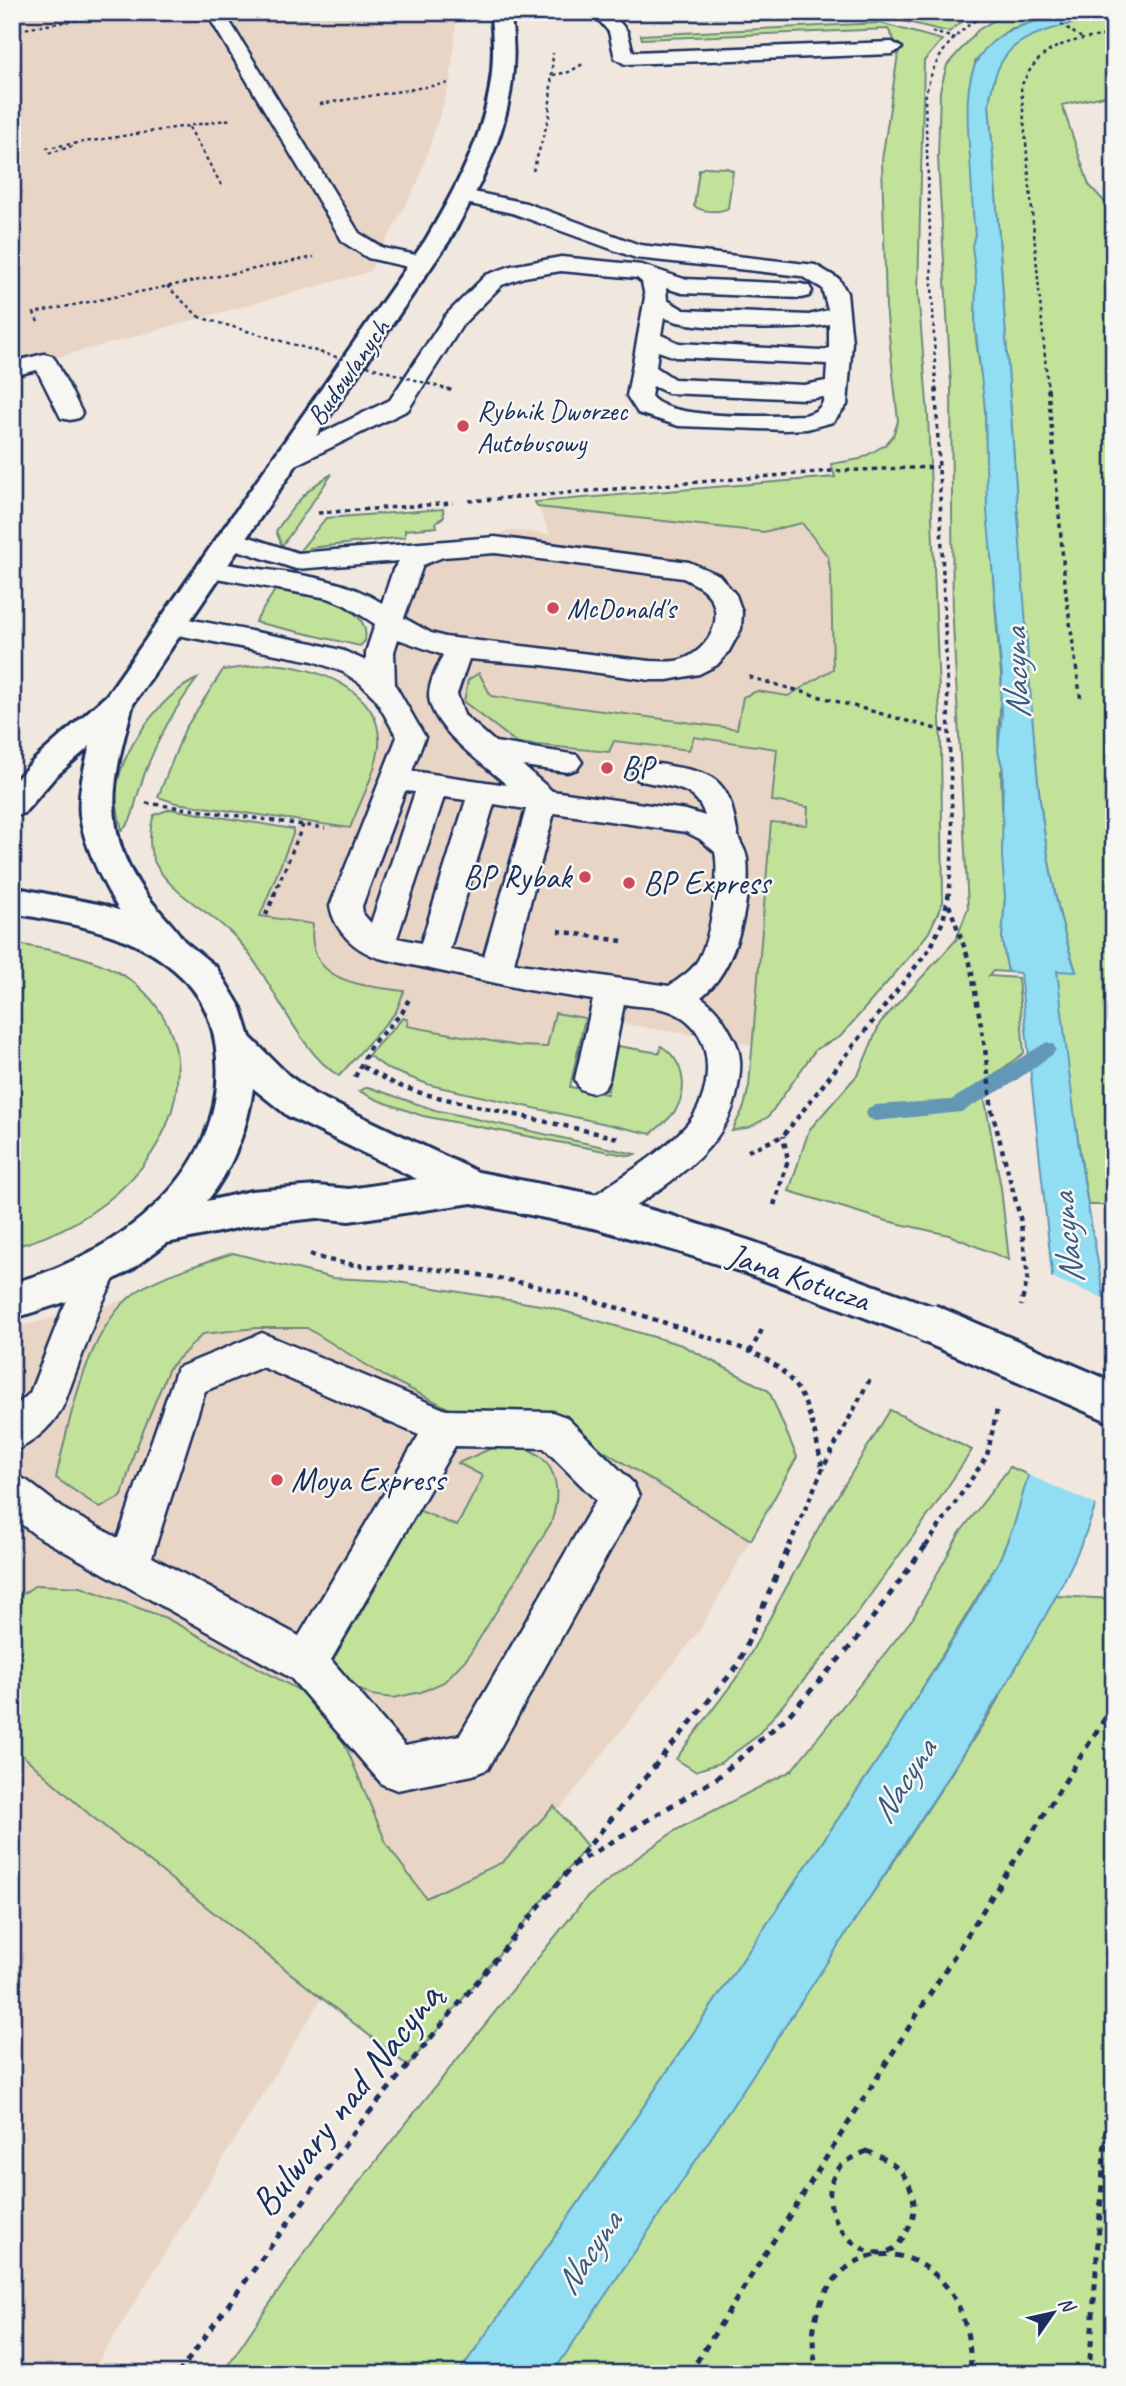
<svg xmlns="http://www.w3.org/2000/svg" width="1126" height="2386" viewBox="0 0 1126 2386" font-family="Caveat,sans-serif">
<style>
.built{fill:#e9d5c6}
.green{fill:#c2e29a;stroke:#6e887c;stroke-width:2}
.water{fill:#91ddf1;stroke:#6297b6;stroke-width:2}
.pier{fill:#f0e7de}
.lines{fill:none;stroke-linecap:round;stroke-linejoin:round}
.stream{fill:#6297b6;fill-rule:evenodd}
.lane-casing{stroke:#1b2f5e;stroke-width:5}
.secondary-casing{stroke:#1b2f5e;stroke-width:6}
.primary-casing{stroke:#1b2f5e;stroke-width:6}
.path-far3{stroke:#1b2f5e;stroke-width:2.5;stroke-dasharray:3.5 3.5;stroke-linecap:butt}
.path-far2{stroke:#1b2f5e;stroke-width:3.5;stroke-dasharray:4.5 4.5;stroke-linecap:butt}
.path-far1{stroke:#1b2f5e;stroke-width:4.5;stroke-dasharray:5 5;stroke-linecap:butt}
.path{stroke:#1b2f5e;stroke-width:5;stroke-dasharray:7 7;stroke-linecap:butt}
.lane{fill:#f6f6f2;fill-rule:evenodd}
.secondary{fill:#f6f6f2;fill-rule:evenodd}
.primary{fill:#f6f6f2;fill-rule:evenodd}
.primary-bridge-casing{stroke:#1b2f5e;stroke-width:44;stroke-linecap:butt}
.path-bridge-far1{stroke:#1b2f5e;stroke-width:2.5;stroke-dasharray:3.5 3.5;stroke-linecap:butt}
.path-bridge{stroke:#1b2f5e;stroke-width:3.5;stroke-dasharray:4.5 4.5;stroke-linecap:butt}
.primary-bridge{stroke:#f6f6f2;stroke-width:38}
.poi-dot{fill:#d1495b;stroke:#f6f6f2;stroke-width:2.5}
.labels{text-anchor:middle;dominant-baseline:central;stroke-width:5;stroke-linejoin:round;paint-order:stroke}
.far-street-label{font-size:28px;fill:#1b2f5e;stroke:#f6f6f2}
.far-poi-label{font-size:28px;fill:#1b2f5e;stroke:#f6f6f2;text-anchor:start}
.poi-label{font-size:33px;fill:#1b2f5e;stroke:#f6f6f2;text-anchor:start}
.street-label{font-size:33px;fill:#1b2f5e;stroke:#f6f6f2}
.water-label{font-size:35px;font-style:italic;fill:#385a83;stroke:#f6f6f2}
.near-street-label{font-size:40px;fill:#1b2f5e;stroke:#f6f6f2}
</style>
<rect width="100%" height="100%" fill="#f0e7de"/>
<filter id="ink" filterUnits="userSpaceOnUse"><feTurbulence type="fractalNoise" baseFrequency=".0143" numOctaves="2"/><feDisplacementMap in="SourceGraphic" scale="14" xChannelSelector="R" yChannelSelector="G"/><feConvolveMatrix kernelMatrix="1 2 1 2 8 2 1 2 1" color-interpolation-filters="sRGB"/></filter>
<g filter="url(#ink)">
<g class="built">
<polygon points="12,12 457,12 457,13 450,83 418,182 369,272 12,370"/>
<polygon points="659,12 877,12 660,23"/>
<polygon points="538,507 763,532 802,523 828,557 831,576 833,669 772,801 808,807 807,826 772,822 753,1045 556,1013 547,1047 518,1046 406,1026 408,1020 396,1012 404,991 351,983 334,976 323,966 314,950 313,924 260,916 299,820 351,827 377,754 392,659 417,571 437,557 486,551 506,530 550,534"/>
<polygon points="202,1275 392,1281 546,1306 768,1390 797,1457 701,1628 484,1907 363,1931 91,2374 12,2374 12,1328 101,1307"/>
</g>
<g class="green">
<polygon points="974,12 949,32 869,13 877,12"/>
<path d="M1008 12H1070L1010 29 995 40 975 62 971 162 975 235C971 249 975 262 976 277 977 293 975 309 975 325 976 353 984 382 985 410 987 500 993 588 1001 675 1004 705 992 740 1003 769L1001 771 1005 897 1002 940 1008 972 993 971 989 976 1018 978 1024 1053 982 1084 1001 1188 1009 1260 949 1235 887 1221 789 1191 809 1130 859 1073 880 1023 956 940 968 908 953 623 951 384 938 158 940 91 947 65 978 30Z"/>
<path d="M1114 17V94L1062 105 1089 185 1114 212V1205H1088L1066 1061 1056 971H1076C1038 858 1033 730 1024 611 1012 443 1003 274 989 105 997 36 1029 35 1088 19L1092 22Z"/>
<polygon points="880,23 942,40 924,61 918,291 928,416 941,744 943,902 929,932 916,949 840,1037 816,1049 768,1117 750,1127 732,1131 744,1107 749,1086 771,822 807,825 808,807 772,801 777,749 694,737 689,750 614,741 609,752 517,743 464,702 468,680 479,673 491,696 737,729 743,697 757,691 788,696 833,669 831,576 828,557 802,523 763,532 538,507 535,502 835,477 831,464 860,459 885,445 893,436 898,421 886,307 882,160 899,48 888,29 642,39 641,35"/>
<path d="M706 167 727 168 733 171 728 208C720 213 702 212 694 206L699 170Z"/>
<path d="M332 474 282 546 276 531C292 508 306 488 332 474Z"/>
<polygon points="443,509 444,517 436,522 437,527 405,530 405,537 310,548 310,553 298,553 326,518"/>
<path d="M275 590 335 601C352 610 369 620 365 641L360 646 255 622Z"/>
<path d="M269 664C314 666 383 689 379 746 376 773 360 802 350 828L176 803 158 797 185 729 223 670Z"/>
<path d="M197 679C172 712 151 750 139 791 134 804 134 821 122 830 119 818 116 804 116 792 119 753 161 694 197 679Z"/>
<path d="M170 809 293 829V834L260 916 313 924C305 984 362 985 404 991L396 1012 339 1076C297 1051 272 977 237 939 212 911 173 897 155 863 148 849 149 830 154 815Z"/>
<path d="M12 943C55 951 102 956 137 985 159 1004 174 1030 177 1058 186 1152 97 1228 12 1247Z"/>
<path d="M555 1013 585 1018 570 1087 607 1094 617 1046 660 1053 661 1046C685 1061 690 1093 672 1115 666 1122 657 1128 651 1134L430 1085 388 1069 368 1055 403 1018 408 1020 407 1026 518 1046 547 1047Z"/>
<polygon points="368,1087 435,1110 635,1154 630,1156 423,1116 380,1101 359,1091"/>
<path d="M233 1253 333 1278 392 1281 546 1306 682 1345 769 1391 797 1457 751 1540 559 1424 458 1413 384 1376 307 1328H256L203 1334 169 1368 134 1453 122 1496 100 1508 56 1478C68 1424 86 1334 130 1297 153 1276 203 1264 233 1253Z"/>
<polygon points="890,1410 972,1450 933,1509 836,1642 756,1737 720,1763 695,1771 676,1759 740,1673 820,1525"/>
<path d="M510 1445C554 1450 564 1485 551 1523L468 1657 444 1682 421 1692 393 1698 371 1695 352 1686 331 1660 334 1643 357 1620 418 1510 457 1526 483 1476 458 1463 492 1448Z"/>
<polygon points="1010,1467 1029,1475 1014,1525 999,1561 888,1745 579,2202 458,2374 222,2374 316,2236 586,1898 630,1863 676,1830 791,1771 913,1618 959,1534"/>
<polygon points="36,1585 81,1587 166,1618 308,1695 344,1742 387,1845 426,1898 503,1862 554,1806 587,1846 408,2066 90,1815 12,1746 12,1601"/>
<polygon points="1056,1596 1114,1599 1114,2374 550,2374 895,1860 989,1715"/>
</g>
<path class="water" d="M1070 12H1114V17L1092 22 1087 19C1029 36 997 37 989 105 1003 274 1012 443 1025 612 1033 730 1038 858 1076 972L1057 971C1067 1049 1074 1127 1088 1205 1101 1285 1121 1366 1109 1447 1099 1519 1066 1580 1030 1643 987 1718 940 1790 892 1863 781 2034 667 2205 552 2374H458L579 2202 888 1745 968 1615 999 1561 1014 1525 1042 1426 1052 1352V1273L1020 973 1008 972 1002 940 1005 897 1002 856 1003 769 998 751 1002 712 1000 703 1002 676 987 511 985 409 975 326 976 278 972 246 975 235C972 210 972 185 970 159 962 61 968 35 1070 12Z"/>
<polygon class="pier" points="1048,1276 1108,1300 1114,1343 1113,1446 1099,1506 1026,1474 1038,1425 1048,1352"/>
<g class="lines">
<polygon class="stream" points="1047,1042 1053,1044 1056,1049 1053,1054 1008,1086 961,1112 875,1121 868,1118 866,1113 868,1108 875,1105 951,1100"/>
<g class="lane-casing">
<g id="lane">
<polygon points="206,12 224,12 359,233 383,248 430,258 433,263 430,268 422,270 368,258 343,242"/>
<polygon points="494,12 571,12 562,18 501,22 494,20 492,16"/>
<polygon points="592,12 611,12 627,31 633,52 892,42 902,48 892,54 625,64 615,58 609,32"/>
<path d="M464 190 526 203 640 245 815 265 839 279 847 293 852 342 847 405 833 422 807 429 785 430 679 426 638 413 627 396 645 297 642 282 637 278 561 271 524 277 502 285 463 324 408 410 297 464 288 466 279 464 276 459 279 454 390 400 446 315 486 275 511 266 561 257 642 265 684 279 801 284 809 286 812 291 809 296 801 298 682 293 666 288 667 300 684 310 809 315 828 310 822 288 801 276 636 258 512 213 456 201 453 196 456 191ZM664 317C686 331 803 331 829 324V348L820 351 679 343 661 335ZM658 351 675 357 827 364 826 381 804 385 674 379 656 367ZM653 386 668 393 804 399 824 397C823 408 815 412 805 415 775 416 668 421 651 396Z"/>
<polygon points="44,354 52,356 56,361 82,413 79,418 70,420 61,418 37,370 12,376 12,362"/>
<path d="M231 531 298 553 495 537 689 562 719 575 736 595 742 612 741 629 729 651 717 665 699 674 667 680H650L542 665 469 659 457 694 464 715 495 742 577 755 582 762 577 769 567 772 523 766 552 791 686 810 705 816C696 783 665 788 638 780L633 773 638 766C651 762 662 764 675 767 688 769 705 772 715 780 734 795 733 819 739 839 742 846 746 851 747 859 751 903 737 969 701 997 717 1008 725 1022 734 1039 742 1054 741 1069 738 1086 729 1153 661 1187 610 1223L598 1227 586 1223 580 1212 586 1201C619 1178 657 1157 685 1127 714 1097 719 1030 672 1012 658 1006 639 1007 624 1004L609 1079 604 1089 592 1093 580 1089 575 1079 593 1000 528 990 379 958C355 950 335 932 330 906L397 737 375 698 360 683 343 672 313 661 172 634 162 631 158 625 162 619 172 616 313 643 344 651 366 661V652L375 624 345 605 328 598 211 577 202 575 198 569 202 563 211 561C267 573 332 571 382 603L393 570 399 561 296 569 222 545 218 539 222 533ZM495 553 683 578C693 583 703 587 710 597 725 620 707 651 683 659 672 663 661 661 650 661L445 637 431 633 404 618 423 565 443 557ZM398 639 443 655C437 668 429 682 429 696 431 729 484 764 507 785L412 771 425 737 395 685 394 652ZM405 791 415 792 371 923 363 914 362 906ZM444 797 466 800 421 943 397 938ZM494 804 526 809 484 956 450 949ZM554 813 686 832 700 839 715 852C720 876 711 939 698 960 692 971 679 979 669 986L514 963Z"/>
<path d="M103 1248 116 1253 121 1264 98 1312 64 1404C55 1424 33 1444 12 1452V1409L30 1393 62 1311 90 1253Z"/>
<path d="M262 1333 446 1410 552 1412 566 1417 633 1483 639 1496 633 1509 488 1769 473 1775 397 1790 382 1784 291 1678 37 1536 12 1517V1475L26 1480 65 1510 118 1538 177 1368ZM262 1367 419 1435 299 1636 152 1557 205 1391ZM455 1446 544 1448 596 1500 460 1735 405 1746 331 1660Z"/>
</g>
</g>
<g class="secondary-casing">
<path id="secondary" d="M490 12H510C525 98 491 168 449 241L133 704C114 776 98 827 145 893 158 912 178 928 188 948L183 957C174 960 166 962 158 956 126 933 84 854 80 815 78 792 84 768 90 746L55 777 24 813 12 817V784L33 761 107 695 425 241C468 168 504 99 490 12Z"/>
</g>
<g class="primary-casing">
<path id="primary" d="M12 887 103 905 136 916 178 936 216 967 241 1008 250 1037 288 1075 314 1094 478 1172 598 1195 676 1217 751 1241 942 1310 948 1323 942 1336 928 1341 748 1274 676 1251 598 1229 472 1203 349 1221 317 1218 251 1225 167 1243 129 1271 104 1285 65 1302 12 1319V1283C113 1257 226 1176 217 1059 215 1028 205 999 183 978 137 932 73 924 12 913ZM253 1088 288 1116 417 1179 349 1189 317 1186 251 1191 207 1201C232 1170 248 1127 253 1088Z"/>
</g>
<g class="path-far3">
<polyline points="1061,24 1083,39"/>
<polyline points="12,31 123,12"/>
<polyline points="932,32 955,38"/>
<polyline points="553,75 569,72 583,64"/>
<polyline points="320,104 450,83"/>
<polyline points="189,127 223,188"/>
<polyline points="46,148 232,119"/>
<polyline points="49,153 74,146"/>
<polyline points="533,171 549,117 553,53"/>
<polyline points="167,286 199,317"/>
<polyline points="38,322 34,313 314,257"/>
<path d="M936 391 925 100C931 59 953 32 989 12"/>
<path d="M1048 391 1021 87C1040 42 1071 41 1114 34"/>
</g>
<g class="path-far2">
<polyline points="936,389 953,839 949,895"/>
<polyline points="1048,389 1066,594 1081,701"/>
<polyline points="469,501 832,471 938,467"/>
<polyline points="318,513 453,503"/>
<polyline points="749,677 947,732"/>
<polyline points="146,803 325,828"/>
<polyline points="274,895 303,825"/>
</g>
<g class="path-far1">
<polyline points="949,905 970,963 985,1048 992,1111 1020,1217 1028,1276 1021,1306"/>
<polyline points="266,915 275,893"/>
<polyline points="558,931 622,941"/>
<polyline points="363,1067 397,1085 424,1094 618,1138"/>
<polyline points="355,1077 371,1045 402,1013 410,997"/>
<polyline points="748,1151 783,1136 931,947 943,921 949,893"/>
<polyline points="774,1205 788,1160 783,1136"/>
<path d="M310 1254C353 1271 396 1265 441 1270 532 1279 619 1307 704 1336 731 1345 760 1351 782 1371 809 1395 815 1433 822 1467"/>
<polyline points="750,1352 764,1326"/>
<polyline points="789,1546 823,1468 871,1377"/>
<polyline points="926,1546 987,1456 997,1410"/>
</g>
<g class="path">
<polyline points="572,1866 717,1778 788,1716 857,1639 927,1544"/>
<path d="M866 2151C887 2158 906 2170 912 2193 916 2207 914 2222 905 2234 903 2238 899 2244 896 2247 862 2273 808 2207 839 2168 844 2161 858 2156 866 2151Z"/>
<polyline points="178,2374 359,2125 738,1665 790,1544"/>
<polyline points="689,2374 1114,1704"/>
<path d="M818 2374C811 2350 811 2323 822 2300 850 2239 918 2241 953 2296 967 2320 971 2347 971 2374"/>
<polyline points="1089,2374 1113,2022"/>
</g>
<use href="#lane" class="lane"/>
<use href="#secondary" class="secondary"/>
<use href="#primary" class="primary"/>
<g class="primary-bridge-casing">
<polyline id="primary-bridge" points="928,1323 1114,1403"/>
</g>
<polyline class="path-bridge-far1" points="199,317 453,391"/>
<polyline class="path-bridge" points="447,389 453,391"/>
<use href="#primary-bridge" class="primary-bridge"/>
</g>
</g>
<g class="poi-dot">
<circle cx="463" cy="426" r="7"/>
<circle cx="553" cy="608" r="7"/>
<circle cx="607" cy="768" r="7"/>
<circle cx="585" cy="877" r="7"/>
<circle cx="629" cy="883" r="7"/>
<circle cx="277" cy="1480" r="7"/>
</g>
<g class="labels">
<g class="far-street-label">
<text transform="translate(348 372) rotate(-55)">Budowlanych</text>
</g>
<g class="far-poi-label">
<text x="477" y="410">Rybnik Dworzec<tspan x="477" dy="32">Autobusowy</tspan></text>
<text x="567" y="608">McDonald's</text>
</g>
<g class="poi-label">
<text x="621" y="768">BP</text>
<text x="571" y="877" text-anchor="end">BP Rybak</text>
<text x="643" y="883">BP Express</text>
<text x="291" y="1480">Moya Express</text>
</g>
<g class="street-label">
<text transform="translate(799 1277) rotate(19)">Jana Kotucza</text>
</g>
<g class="water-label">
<text transform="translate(1016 674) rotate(-92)">Nacyna</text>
<text transform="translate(1067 1239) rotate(-96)">Nacyna</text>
<text transform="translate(903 1781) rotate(-57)">Nacyna</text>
<text transform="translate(588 2253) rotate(-56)">Nacyna</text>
</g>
<g class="near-street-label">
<text transform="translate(346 2100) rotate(-52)">Bulwary nad Nacyną</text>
</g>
</g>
<rect width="1126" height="2386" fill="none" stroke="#f6f6f2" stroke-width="42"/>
<rect x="21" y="21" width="1084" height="2344" fill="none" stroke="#1b2f5e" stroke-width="2.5" filter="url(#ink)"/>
<g transform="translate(1053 2313) rotate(56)" stroke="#f6f6f2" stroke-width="5" paint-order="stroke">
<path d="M0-5L12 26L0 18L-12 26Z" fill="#1b2f5e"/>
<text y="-10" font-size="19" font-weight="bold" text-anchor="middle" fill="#1b2f5e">N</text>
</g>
</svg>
